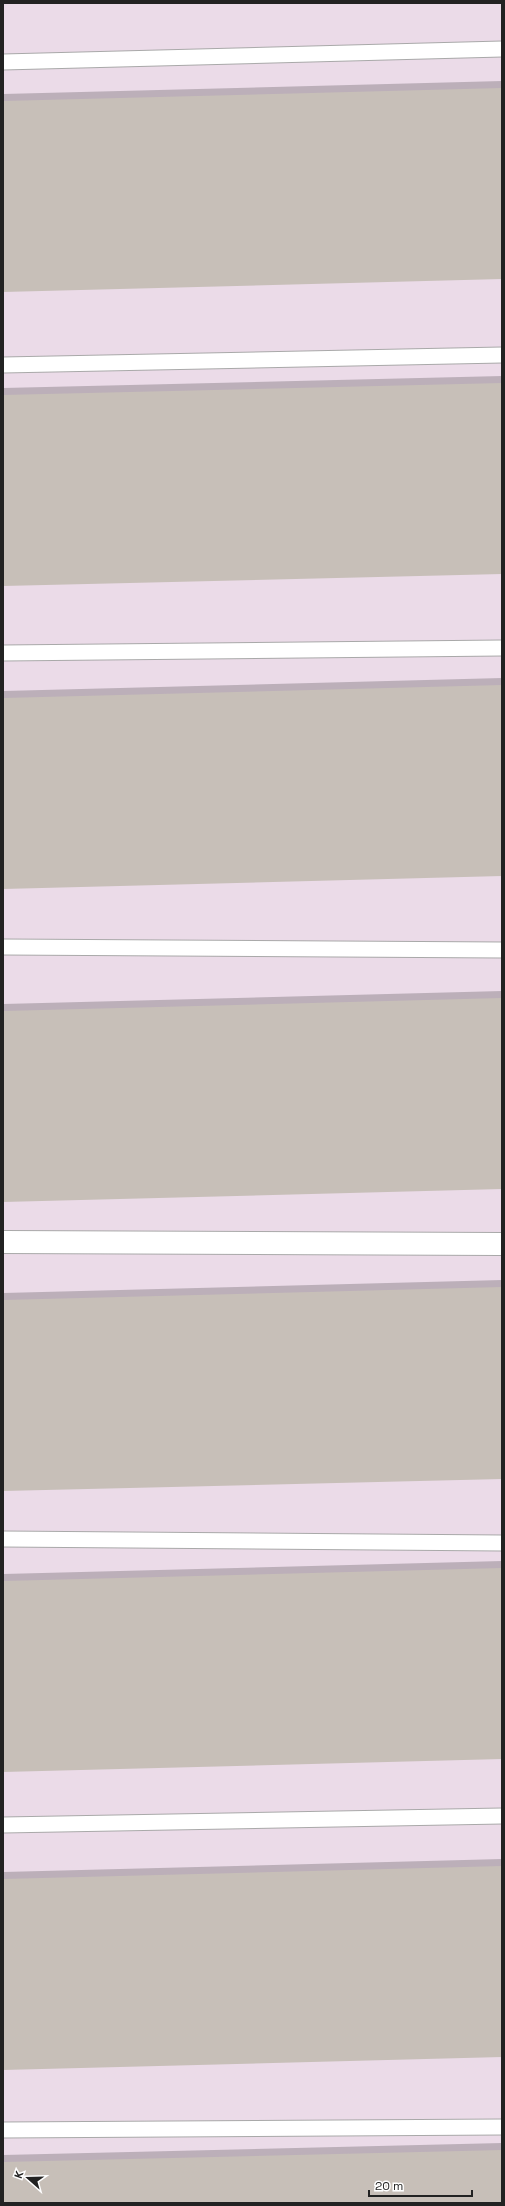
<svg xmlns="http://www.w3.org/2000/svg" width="505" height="2206" viewBox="0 0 505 2206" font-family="'Space Grotesk',sans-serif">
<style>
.industrial{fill:#ebdbe8}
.shadow{fill:#0003}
.building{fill:#c7bfb8}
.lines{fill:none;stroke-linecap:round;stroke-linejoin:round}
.service-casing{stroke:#a9a9a9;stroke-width:17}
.minor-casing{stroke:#a9a9a9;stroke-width:24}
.service{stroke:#fff;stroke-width:15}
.minor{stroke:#fff;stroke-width:22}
</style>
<rect width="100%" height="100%" fill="#f2efe9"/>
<rect class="industrial" x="3" y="3" width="499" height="2200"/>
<g class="shadow">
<polygon points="502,81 502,278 3,291 3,94"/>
<polygon points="502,376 502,573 3,585 3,388"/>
<polygon points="502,678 502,875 3,888 3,691"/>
<polygon points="502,991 502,1188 3,1201 3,1004"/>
<polygon points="502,1280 502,1478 3,1490 3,1293"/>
<polygon points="502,1561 502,1758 3,1771 3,1574"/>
<polygon points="502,1859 502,2056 3,2069 3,1872"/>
<polygon points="502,2143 502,2203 3,2203 3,2155"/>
</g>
<g class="building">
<polygon points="502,88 502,279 3,292 3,101"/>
<polygon points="502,383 502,574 3,586 3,395"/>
<polygon points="502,685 502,876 3,889 3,698"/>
<polygon points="502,998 502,1189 3,1202 3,1011"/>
<polygon points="502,1287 502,1479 3,1491 3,1300"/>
<polygon points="502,1568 502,1759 3,1772 3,1581"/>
<polygon points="502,1866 502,2057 3,2070 3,1879"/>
<polygon points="502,2150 502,2203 3,2203 3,2162"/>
</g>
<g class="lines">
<g class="service-casing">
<g id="service">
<polyline points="3,62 502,49"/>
<polyline points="3,365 502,355"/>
<polyline points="3,653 502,648"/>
<polyline points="3,947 502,950"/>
<polyline points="3,1539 502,1543"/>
<polyline points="3,1825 502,1816"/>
<polyline points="3,2130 502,2127"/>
</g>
</g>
<g class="minor-casing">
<polyline id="minor" points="3,1242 502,1244"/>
</g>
<use href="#service" class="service"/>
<use href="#minor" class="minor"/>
</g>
<rect width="505" height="2206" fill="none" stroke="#222222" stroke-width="8"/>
<g transform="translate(28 2178) rotate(290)" stroke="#ffffff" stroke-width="3" paint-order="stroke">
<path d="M0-3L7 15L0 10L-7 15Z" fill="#222222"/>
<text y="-6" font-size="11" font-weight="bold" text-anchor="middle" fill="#222222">K</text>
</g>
<path d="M369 2190v6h103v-6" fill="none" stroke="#222222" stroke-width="2"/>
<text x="375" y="2190" font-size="12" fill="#222222" stroke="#ffffff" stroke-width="3" paint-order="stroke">20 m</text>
</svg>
